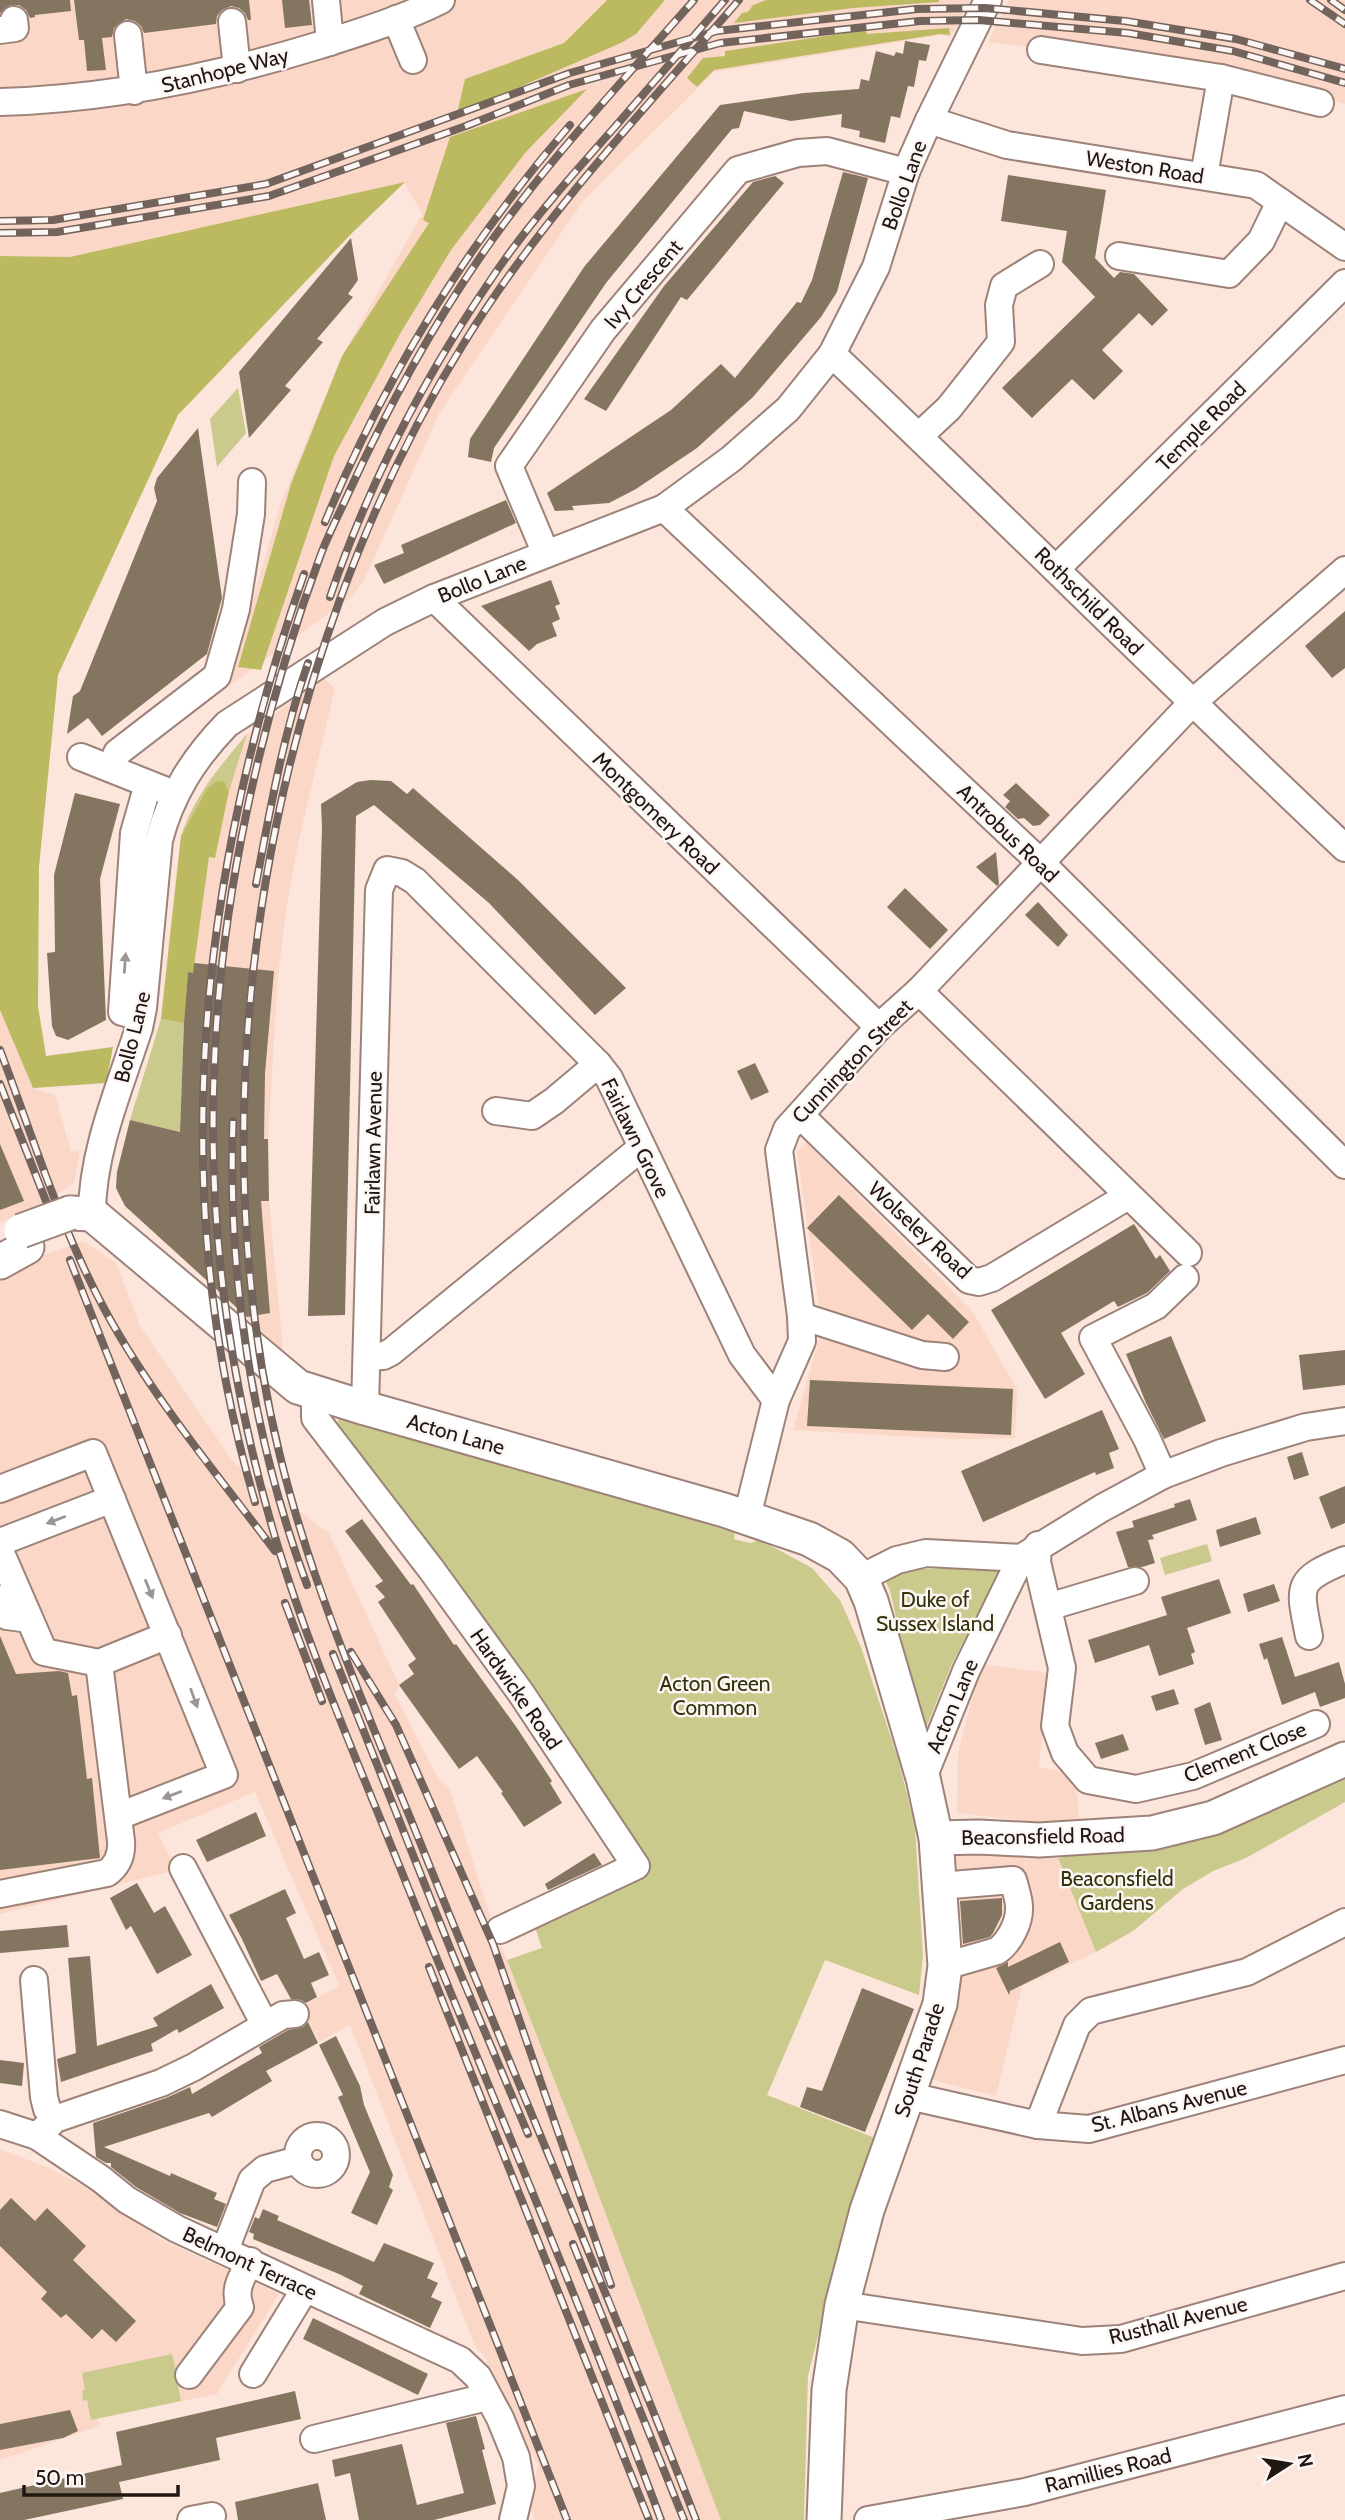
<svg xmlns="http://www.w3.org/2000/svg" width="1345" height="2520" viewBox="0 0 1345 2520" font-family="Cabin,sans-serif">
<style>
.built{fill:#fbd7c8}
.green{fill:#caca8c}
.forest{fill:#bcba61}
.building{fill:#847561}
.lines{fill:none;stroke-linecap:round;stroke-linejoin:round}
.minor-casing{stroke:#9c8278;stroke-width:30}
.major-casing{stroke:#9c8278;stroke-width:37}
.minor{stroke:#fff;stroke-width:26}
.major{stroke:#fff;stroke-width:33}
.rail-casing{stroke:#72635d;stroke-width:8}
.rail{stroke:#fcf6f4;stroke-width:5;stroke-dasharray:16;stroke-linecap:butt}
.major-bridge-casing{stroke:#9c8278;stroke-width:37;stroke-linecap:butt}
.major-bridge{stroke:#fff;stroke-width:33}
.oneway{fill:#9b9694}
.labels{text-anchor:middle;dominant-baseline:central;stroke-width:5;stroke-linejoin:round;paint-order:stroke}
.street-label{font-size:21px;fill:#201612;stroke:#fcf6f4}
.park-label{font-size:21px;fill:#33320a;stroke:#fcf6f4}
</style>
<rect width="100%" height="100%" fill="#fce5db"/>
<g class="built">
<polygon points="0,0 970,0 951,37 941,35 714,72 583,201 440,412 364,580 351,597 228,687 280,505 342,356 422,214 404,182 70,257 0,256"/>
<polygon points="1009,0 1345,0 1345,104 1226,69 988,42"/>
<polygon points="323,678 335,688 298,844 286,911 278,976 268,1139 269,1201 283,1351 125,1206 118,1194 116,1180 130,1120 160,1024 178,858 181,836 189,814 208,781 247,734"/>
<polygon points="0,1010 33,1088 55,1095 71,1152 80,1151 74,1183 32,1211 0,1223"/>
<polygon points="807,1143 972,1311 1017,1389 1015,1438 955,1439 793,1430 822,1328 797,1151"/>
<polygon points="83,1241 117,1264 140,1326 234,1463 329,1533 399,1685 395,1694 439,1780 450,1790 492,1922 576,2135 721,2520 535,2520 530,2507 538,2465 488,2370 486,2358 475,2346 350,2025 319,2042 301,2007 339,1986 255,1792 158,1833 176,1870 0,1914 0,1280 39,1257"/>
<polygon points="981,1664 1049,1673 1039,1767 1075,1774 1080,1827 957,1813 958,1753"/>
<polygon points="939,1844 1058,1858 1096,1952 1022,1986 996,2096 929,2079"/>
<polygon points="0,2149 49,2168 91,2190 160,2239 279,2294 217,2394 98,2418 100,2426 0,2460"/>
</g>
<g class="green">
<polygon points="238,388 246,433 217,467 210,419"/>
<path d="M247 734 229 791 227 785 194 814 181 836C195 796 220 766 247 734Z"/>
<polygon points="161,1019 184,1023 180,1132 130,1120"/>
<polygon points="342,1413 735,1533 734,1539 750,1543 760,1540 812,1568 840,1600 861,1647 899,1762 915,1828 923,1956 919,1995 825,1960 767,2095 875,2138 842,2240 808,2376 804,2520 721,2520 576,2135 507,1960 542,1948 534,1924 648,1869 336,1425"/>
<polygon points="1207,1544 1212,1561 1165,1575 1160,1558"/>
<polygon points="1001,1568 951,1666 926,1728 900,1635 890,1591 883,1575 901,1569"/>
<polygon points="1345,1776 1345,1802 1246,1858 1213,1871 1183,1889 1133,1931 1096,1952 1058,1858 1155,1843 1302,1797"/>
<polygon points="172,2354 176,2371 179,2370 177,2381 181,2401 91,2420 87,2400 83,2401 82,2391 85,2390 82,2373"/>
</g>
<g class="forest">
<polygon points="607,0 665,0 636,34 621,43 457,114 465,79 564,43"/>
<polygon points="766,0 939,0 939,2 853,8 734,23 742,13 748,12 753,5"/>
<polygon points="949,28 950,35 940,34 714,70 697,87 687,78 703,58 725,56 725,51 866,30 867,34"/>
<polygon points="587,89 525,153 451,250 400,334 334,456 261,670 238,667 291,484 342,356 429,223 423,220 450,137"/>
<polygon points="405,182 351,234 178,415 58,675 39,867 38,1006 46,1056 113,1047 106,1083 33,1088 0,1010 0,256 70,257"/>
<polygon points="216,781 224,782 229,791 215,858 209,857 193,973 188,973 184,1023 161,1019 181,836 208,788"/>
</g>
<g class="building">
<polygon points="0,0 70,0 71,11 35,15 35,17 30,18 26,10 19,5 11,5 0,13"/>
<polygon points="74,0 249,0 251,20 248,20 245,13 239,8 231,6 222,10 217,16 216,24 144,33 141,26 135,21 126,19 114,28 112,37 102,38 106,70 87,71 84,40 79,40"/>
<polygon points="282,0 309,0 312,25 285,28"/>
<polygon points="905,41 930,45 926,61 919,60 914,87 908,86 900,118 891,116 885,143 859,137 860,131 841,127 842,114 791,121 744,111 739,128 732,129 606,283 494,448 491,462 468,457 470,439 584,267 720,105 804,93 859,89 861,79 869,81 876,51 894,56 896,52 903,54"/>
<polygon points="843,172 868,178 837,292 821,317 753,397 697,448 636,489 609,503 572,506 574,510 555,511 547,493 671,410 721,364 735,378 797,302 801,303 812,280"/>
<polygon points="1008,175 1106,190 1095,258 1114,278 1120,272 1134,274 1168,310 1152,326 1139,313 1102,350 1123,371 1094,400 1072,379 1032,418 1002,388 1095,297 1062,262 1067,231 1001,221"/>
<polygon points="775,176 784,183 687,300 681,297 606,411 584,399 664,286 753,182"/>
<polygon points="351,238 358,280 348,294 353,297 317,339 323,342 285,386 291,390 249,438 239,372"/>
<polygon points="198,428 222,598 207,654 102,736 88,718 67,734 73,696 80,691 157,501 154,488 157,478"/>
<polygon points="506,500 516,523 384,584 374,565 404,553 401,545"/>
<polygon points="551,580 560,604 555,606 560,619 552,623 557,636 537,644 529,651 481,606"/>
<polygon points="1345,611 1345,668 1332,678 1305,646"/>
<polygon points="370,780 391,781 407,794 413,788 518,880 626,988 595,1015 489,903 374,805 356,816 345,1315 308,1316 322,827 321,804 357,782"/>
<polygon points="1016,783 1050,815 1040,825 1033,826 1024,818 1018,819 1005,807 1010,801 1003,795"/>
<polygon points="75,793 120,804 100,879 106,1020 68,1040 56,1036 52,1026 47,953 55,952 54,875"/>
<polygon points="996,852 999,884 997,886 976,867"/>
<polygon points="905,888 948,930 930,949 887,907"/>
<polygon points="1038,902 1068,935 1058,947 1025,915"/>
<polygon points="194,963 274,971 265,1073 264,1139 268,1139 269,1201 261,1201 270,1313 247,1317 125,1206 116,1188 117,1172 130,1120 180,1132 184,1023 188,972 193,973"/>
<polygon points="755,1063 769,1092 751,1100 737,1071"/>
<polygon points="0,1144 24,1201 0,1210"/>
<polygon points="839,1195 969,1322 953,1339 928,1314 912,1330 807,1228"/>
<polygon points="1134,1224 1156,1259 1160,1255 1170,1271 1147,1293 1118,1307 1114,1301 1061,1333 1085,1374 1045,1399 991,1310"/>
<polygon points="1171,1336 1206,1421 1164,1439 1146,1403 1126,1354"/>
<polygon points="1345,1350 1345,1385 1303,1390 1299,1355"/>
<polygon points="810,1380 1013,1389 1011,1435 807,1426"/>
<polygon points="1102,1410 1119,1449 1109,1453 1114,1468 1096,1475 1095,1472 983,1522 961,1471"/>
<polygon points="1302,1452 1309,1475 1294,1480 1287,1457"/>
<polygon points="1345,1486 1345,1523 1331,1529 1319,1497"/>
<polygon points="1190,1499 1197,1520 1152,1535 1154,1539 1148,1540 1155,1563 1142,1567 1128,1567 1116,1532 1134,1527 1132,1521 1175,1507 1174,1504"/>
<polygon points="1256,1517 1261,1534 1220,1547 1216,1530"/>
<polygon points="362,1519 411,1585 413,1584 454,1645 456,1644 517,1728 552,1781 550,1783 562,1803 524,1827 501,1793 503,1792 477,1756 459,1769 399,1685 414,1674 408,1665 416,1659 378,1602 385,1597 375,1586 383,1581 345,1531"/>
<polygon points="1219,1579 1231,1613 1187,1628 1195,1652 1191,1654 1194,1664 1159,1676 1149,1645 1095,1663 1088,1640 1167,1615 1161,1597"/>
<polygon points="1274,1584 1280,1601 1248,1612 1243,1594"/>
<polygon points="0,1636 16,1674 59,1671 68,1673 72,1696 77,1695 87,1779 92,1778 100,1858 0,1870"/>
<polygon points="1282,1637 1295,1677 1339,1662 1345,1684 1345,1698 1320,1707 1315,1692 1282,1705 1267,1658 1264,1660 1259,1644"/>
<polygon points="1174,1689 1179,1704 1156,1711 1151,1696"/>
<polygon points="1210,1702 1222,1740 1205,1745 1194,1709"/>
<polygon points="1123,1734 1129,1750 1101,1759 1095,1743"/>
<polygon points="256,1812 266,1836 207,1862 196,1840"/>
<polygon points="594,1853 602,1865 548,1890 545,1884"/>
<polygon points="137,1883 154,1913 165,1906 192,1955 157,1974 131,1926 126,1930 110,1898"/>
<polygon points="285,1889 296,1913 286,1918 304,1959 319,1952 329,1975 311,1983 317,1997 306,2003 301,2000 291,1999 277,1974 261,1981 242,1939 229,1915"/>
<polygon points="1002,1898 1002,1915 993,1933 990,1937 963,1944 960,1901"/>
<polygon points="67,1925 69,1947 0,1953 0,1931"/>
<polygon points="1060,1942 1069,1962 1010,1991 1009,1995 996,1968 1008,1962 1008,1967"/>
<polygon points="90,1956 97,2046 158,2026 153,2018 211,1984 224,2008 179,2033 177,2029 151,2044 153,2051 61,2082 57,2059 76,2053 68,1958"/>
<polygon points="862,1988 914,2009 865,2132 800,2107 807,2087 822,2091"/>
<polygon points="308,2022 318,2043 266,2071 272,2081 212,2117 209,2113 104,2147 170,2176 171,2173 217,2193 214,2199 226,2204 217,2227 180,2213 136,2187 111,2167 111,2163 106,2163 96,2157 93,2123 166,2098 190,2087 192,2094 262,2053 259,2047 288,2030 303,2027"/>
<polygon points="336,2036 360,2086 364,2105 393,2175 389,2187 393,2190 377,2225 351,2213 370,2172 338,2097 343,2095 319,2045"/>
<polygon points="0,2060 24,2063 22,2086 0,2083"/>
<polygon points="11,2198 35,2221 47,2208 86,2246 73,2260 136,2321 116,2342 102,2329 92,2339 66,2314 61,2318 41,2299 47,2292 0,2246 0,2210"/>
<polygon points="263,2209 279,2216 277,2220 374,2262 384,2243 434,2263 427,2278 438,2283 431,2297 442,2302 430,2328 359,2294 363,2286 339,2274 253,2239 254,2234 249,2232 255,2217 259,2219"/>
<polygon points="313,2318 428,2374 418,2395 303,2339"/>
<polygon points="295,2391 301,2419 216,2438 220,2460 119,2482 123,2499 24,2520 0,2520 0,2493 122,2465 116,2432"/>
<polygon points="70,2410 78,2431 63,2438 0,2450 0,2424"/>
<polygon points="476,2416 485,2449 482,2450 496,2504 434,2520 359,2520 350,2473 335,2477 332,2460 402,2444 417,2505 464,2493 446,2423"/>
<polygon points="318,2483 326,2520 238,2520 235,2502"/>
</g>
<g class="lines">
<g class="minor-casing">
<g id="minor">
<polyline points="326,0 330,42"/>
<polyline points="396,19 413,60"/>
<polyline points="232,22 237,69"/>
<polyline points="0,30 15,28 14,20"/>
<polyline points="128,35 134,91"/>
<polyline points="1041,50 1221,78 1320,103"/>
<path d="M0 102C110 99 216 77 320 45 361 32 403 19 441 0"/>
<polyline points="929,120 1007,145 1256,185 1345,247"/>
<polyline points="1204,176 1221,78"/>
<polyline points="1119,256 1229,274 1261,241 1280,202"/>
<path d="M832 354C1004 517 1172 685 1345 848"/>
<polyline points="919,436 949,408 1001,342 999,305 1004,286 1040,264"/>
<polyline points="664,508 1041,863 1345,1165"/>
<polyline points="546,554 509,466 603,330 738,170 798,153 827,151 906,172"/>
<polyline points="1057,568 1345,283"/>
<polyline points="434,598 879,1027"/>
<polyline points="81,757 164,790"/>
<polyline points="111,768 117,753 217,676 236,609 251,514 252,482"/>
<polyline points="919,991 1188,1253"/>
<polyline points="141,1017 122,1012 134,833 148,784"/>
<polyline points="496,1111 532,1116 554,1101 598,1064"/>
<polyline points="800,1115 969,1280 979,1282 992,1278 1128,1196"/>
<path d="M92 1214C92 1151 120 1087 139 1028L143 1008 159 840C171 794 194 758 227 724L385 622 434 598 664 508 731 459 788 409 832 354 876 267 906 172 929 120 988 0"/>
<polyline points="801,1316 922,1355 945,1357"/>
<polyline points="368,1357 383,1356 391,1352 641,1148"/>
<polyline points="315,1391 315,1418 431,1569 521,1693 636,1866 500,1930"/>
<polyline points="365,1408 379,890 387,870 402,873 415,881 598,1064 609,1078 742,1355 776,1400"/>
<polyline points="1163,1475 1147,1439 1093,1338 1156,1306 1185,1278"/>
<polyline points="0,1489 93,1453 224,1775 119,1816"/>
<polyline points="747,1517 776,1400 802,1341 801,1316 779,1150 787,1129 879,1027 919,991 1192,703 1345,570"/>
<polyline points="0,1542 112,1499"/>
<polyline points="1038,1545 1037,1562 1062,1668 1055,1726 1065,1753 1088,1780 1136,1789 1193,1776 1316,1724"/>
<polyline points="0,1551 44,1652 99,1663 168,1635"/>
<polyline points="861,1578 897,1560 926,1553 1021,1558"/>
<polyline points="0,1599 7,1616 29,1619"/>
<polyline points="1048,1607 1135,1581"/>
<path d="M1309 1636C1299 1586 1295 1580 1345 1560"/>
<polyline points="923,1778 966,1671 1021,1558 1102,1508 1163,1475 1221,1453 1306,1427 1345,1421"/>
<polyline points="183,1868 265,2025"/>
<path d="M939 1886 1013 1880C1015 1888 1019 1898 1019 1907 1020 1922 1009 1943 997 1951L945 1966"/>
<path d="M0 1894 107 1873C118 1865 122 1854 121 1841L99 1663"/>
<polyline points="34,1980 44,2097 47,2109 55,2119"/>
<polyline points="909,2096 1038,2125 1089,2129 1345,2060"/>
<polyline points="0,2124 37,2136 101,2179 127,2200 177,2229 460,2360 478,2377 500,2418 516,2457 521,2486 513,2520"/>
<polyline points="1038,2125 1077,2025 1091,2011 1247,1972 1345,1922"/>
<circle cx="317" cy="2155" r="19"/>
<polyline points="37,2136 55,2119 161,2083 194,2067 283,2015 295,2014"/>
<polyline points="225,2250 252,2180 265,2169 298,2160"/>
<polyline points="842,2305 1082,2341 1121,2339 1345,2276"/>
<polyline points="253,2374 305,2289"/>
<path d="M189 2375 240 2307C233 2289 242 2277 250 2261"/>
<polyline points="314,2439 487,2397"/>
<polyline points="191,2520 212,2516"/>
<polyline points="868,2520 1025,2492 1345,2409"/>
</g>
</g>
<g class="major-casing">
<g id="major">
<polyline points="70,1213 92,1214 298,1387 365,1408 724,1510 809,1539 840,1556 861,1578 871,1601 923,1778 936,1838 945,1966 940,2004 867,2210 842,2305 829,2390 824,2520"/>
<polyline points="0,1262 27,1247"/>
<polyline points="936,1838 979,1837 1039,1840 1152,1833 1213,1818 1345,1759"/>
</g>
</g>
<use href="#minor" class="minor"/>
<use href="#major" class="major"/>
<g class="rail-casing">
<g id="rail">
<polyline points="1310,0 1345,24"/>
<polyline points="1331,0 1345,10"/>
<polyline points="0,221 53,220 266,184 570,73 717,31 917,9 985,8 1125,21 1236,39 1345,69"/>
<polyline points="0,233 57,232 269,196 466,126 569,85 720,43 920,21 979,20 1128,33 1233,51 1345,83"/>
<path d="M325 522C385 377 467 244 570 125"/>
<path d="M330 597C369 482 427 372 496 272 531 221 573 174 614 128 651 85 688 43 725 0"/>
<path d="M256 884C270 810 283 735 308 663"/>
<path d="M0 1050C33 1137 61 1230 106 1312 153 1398 217 1474 275 1551"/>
<polyline points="0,1084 55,1224"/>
<path d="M233 1121C227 1277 253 1439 307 1585"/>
<polyline points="70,1260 567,2520"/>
<path d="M255 1502C164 1193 199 875 304 574"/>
<polyline points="285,1603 322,1701"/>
<polyline points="351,1652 396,1725 493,1944 611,2285"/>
<polyline points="333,1654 458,1968 528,2134"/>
<polyline points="429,1967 649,2520"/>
<polyline points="573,2244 684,2520"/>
<path d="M661 2520C580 2301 488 2087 401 1870 357 1760 309 1651 275 1537 231 1388 208 1232 214 1076 219 904 261 715 321 554 329 533 340 512 349 492 387 409 431 328 483 253 546 162 622 82 694 0"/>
<path d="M696 2520C610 2297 515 2078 426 1857 373 1725 314 1595 280 1456 192 1097 268 657 464 343 541 218 644 110 739 0"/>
</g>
</g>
<use href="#rail" class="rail"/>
<g class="major-bridge-casing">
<polyline id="major-bridge" points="21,1231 70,1213"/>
</g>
<use href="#major-bridge" class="major-bridge"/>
</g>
<defs><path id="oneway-solid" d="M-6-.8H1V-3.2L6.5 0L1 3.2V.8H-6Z" transform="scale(1.75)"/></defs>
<g class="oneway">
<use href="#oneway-solid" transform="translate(125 963) rotate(-86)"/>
<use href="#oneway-solid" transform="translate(56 1520) rotate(159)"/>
<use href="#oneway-solid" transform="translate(149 1589) rotate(68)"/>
<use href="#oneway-solid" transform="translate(194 1698) rotate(70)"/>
<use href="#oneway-solid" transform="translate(172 1795) rotate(159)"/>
</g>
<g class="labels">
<g class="street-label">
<text transform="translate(225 70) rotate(-14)">Stanhope Way</text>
<text transform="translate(1145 167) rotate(9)">Weston Road</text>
<text transform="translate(904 185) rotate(-70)">Bollo Lane</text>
<text transform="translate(643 284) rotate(-50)">Ivy Crescent</text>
<text transform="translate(1201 426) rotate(-45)">Temple Road</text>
<text transform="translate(482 579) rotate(-22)">Bollo Lane</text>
<text transform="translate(1089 601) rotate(45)">Rothschild Road</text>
<text transform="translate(656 813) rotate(44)">Montgomery Road</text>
<text transform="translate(1008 833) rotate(44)">Antrobus Road</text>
<text transform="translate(132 1037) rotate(-76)">Bollo Lane</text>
<text transform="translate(852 1061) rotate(-46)">Cunnington Street</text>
<text transform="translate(636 1138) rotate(64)">Fairlawn Grove</text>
<text transform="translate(373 1143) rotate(-89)">Fairlawn Avenue</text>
<text transform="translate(920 1230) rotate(43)">Wolseley Road</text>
<text transform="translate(456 1434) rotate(16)">Acton Lane</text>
<text transform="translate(516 1689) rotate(55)">Hardwicke Road</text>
<text transform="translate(952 1706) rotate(-67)">Acton Lane</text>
<text transform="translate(1245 1752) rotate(-22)">Clement Close</text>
<text transform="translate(1043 1836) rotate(-1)">Beaconsfield Road</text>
<text transform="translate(919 2060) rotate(-72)">South Parade</text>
<text transform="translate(1169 2106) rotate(-14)">St. Albans Avenue</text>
<text transform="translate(250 2263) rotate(25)">Belmont Terrace</text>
<text transform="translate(1178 2320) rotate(-14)">Rusthall Avenue</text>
<text transform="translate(1108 2470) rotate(-14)">Ramillies Road</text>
</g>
<g class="park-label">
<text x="935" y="1599">Duke of<tspan x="935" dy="24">Sussex Island</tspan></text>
<text x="715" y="1683">Acton Green<tspan x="715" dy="24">Common</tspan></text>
<text x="1117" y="1878">Beaconsfield<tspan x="1117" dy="24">Gardens</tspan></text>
</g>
</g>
<g transform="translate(1289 2464) rotate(78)" stroke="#fcf6f4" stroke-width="5" paint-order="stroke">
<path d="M0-5L12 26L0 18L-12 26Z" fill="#201612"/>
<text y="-10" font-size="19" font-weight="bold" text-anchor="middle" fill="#201612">N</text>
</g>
<path d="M24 2485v10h154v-10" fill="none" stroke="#201612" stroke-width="3.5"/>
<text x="35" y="2485" font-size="21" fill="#201612" stroke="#fcf6f4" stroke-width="5" paint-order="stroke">50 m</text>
</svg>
